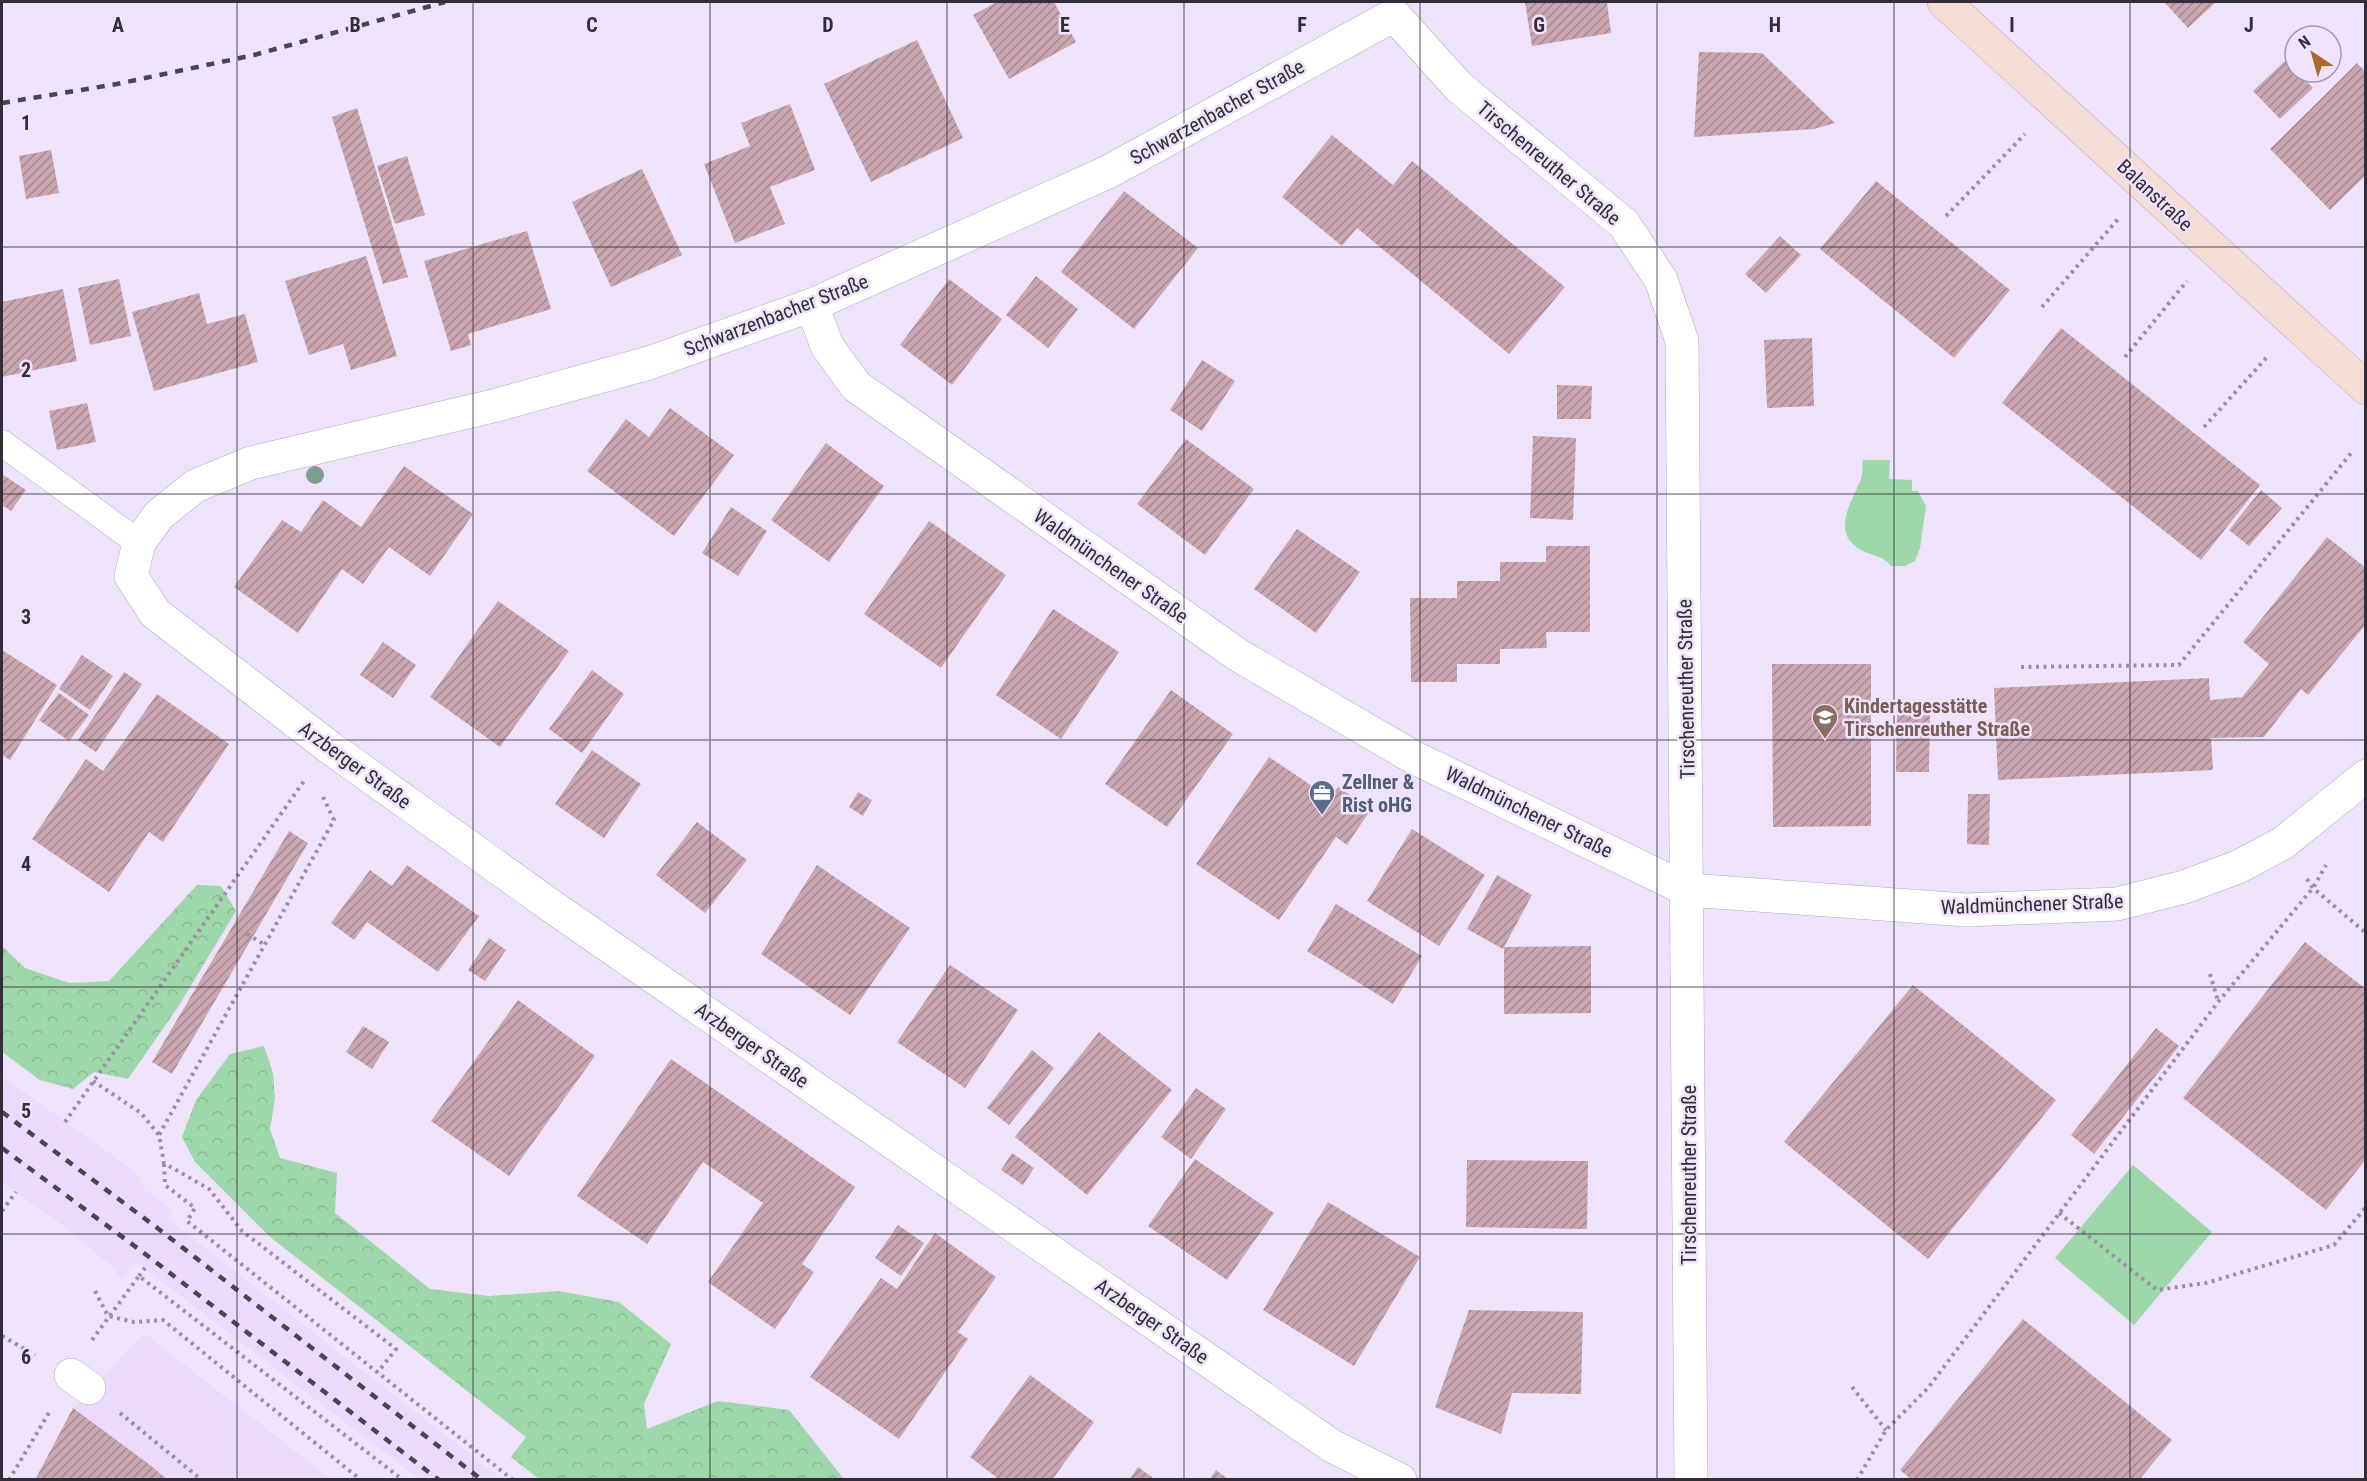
<svg xmlns="http://www.w3.org/2000/svg" width="2367" height="1481" viewBox="0 0 2367 1481" font-family="'Roboto Condensed',sans-serif">
<style>
.built{fill:#ebd9fe}
.green{fill:#9ed7aa}
.forest{fill:url(#forest-crowns)}
.building{fill:url(#building-hatch)}
.lines{fill:none;stroke-linecap:round;stroke-linejoin:round}
.lane-casing{stroke:#b4a6c3;stroke-width:27}
.street-casing{stroke:#b4a6c3;stroke-width:34}
.secondary-casing{stroke:#b4a6c3;stroke-width:34}
.path{stroke:#988fa2;stroke-width:4;stroke-dasharray:3 4.5;stroke-linecap:butt}
.lane{stroke:#fff;stroke-width:26}
.street{stroke:#fff;stroke-width:33}
.secondary{stroke:#f5dcd5;stroke-width:33}
.rail{stroke:#4b4552;stroke-width:4.5;stroke-dasharray:8 8;stroke-linecap:butt}
.tree{fill:#7e9d8f}
.grid{fill:none;stroke:#322d38;stroke-width:1.5;stroke-opacity:0.55}
.labels{text-anchor:middle;dominant-baseline:central;stroke-width:5;stroke-linejoin:round;paint-order:stroke}
.street-label{font-size:20px;fill:#322d38;stroke:#efe3fc}
.education-label{font-size:20px;font-weight:bold;fill:#785e54;stroke:#efe3fc;text-anchor:start}
.service-label{font-size:20px;font-weight:bold;fill:#4e5e75;stroke:#efe3fc;text-anchor:start}
.grid-label{font-size:20px;text-anchor:middle;font-weight:bold;fill:#322d38;stroke:#efe3fc;stroke-width:5;stroke-linejoin:round;paint-order:stroke}
</style>
<defs>
<pattern id="forest-crowns" width="20" height="18" patternUnits="userSpaceOnUse" patternTransform="scale(1.5)"><rect width="20" height="18" fill="#9ed7aa"/><path d="M2 6a3 3 0 1 1 6 0M12 15a3 3 0 1 1 6 0" fill="none" stroke="#89b993"/></pattern>
<pattern id="building-hatch" width="6" height="6" patternUnits="userSpaceOnUse" patternTransform="scale(1.5)"><rect width="6" height="6" fill="#caa7b0"/><path d="M-1 1l2-2M0 6l6-6M5 7l2-2" fill="none" stroke="#a58890"/></pattern>
</defs>
<rect width="100%" height="100%" fill="#efe3fc"/>
<g class="built">
<polygon points="2,1076 137,1173 144,1189 173,1210 168,1219 502,1479 419,1479 136,1262 122,1279 112,1267 62,1225 2,1182"/>
<polygon points="144,1333 331,1479 35,1480 73,1408"/>
</g>
<g class="green">
<path d="M1863 460H1890L1889 479 1912 480V491H1918L1926 506 1920 548 1915 561 1905 566H1891C1881 553 1865 556 1854 545 1833 527 1854 498 1861 479 1863 473 1862 466 1863 460Z"/>
<polygon points="2133,1165 2212,1232 2134,1325 2055,1258"/>
</g>
<g class="forest">
<polygon points="197,885 221,886 236,911 178,1007 128,1079 94,1072 73,1089 40,1080 2,1052 2,946 25,968 69,983 109,981"/>
<polygon points="264,1046 273,1073 275,1099 270,1129 280,1158 337,1173 335,1213 430,1289 489,1296 559,1291 619,1302 671,1344 644,1404 647,1429 718,1401 789,1410 844,1479 539,1479 511,1457 526,1437 270,1237 195,1162 182,1137 196,1100 230,1054"/>
</g>
<g class="building">
<polygon points="997,2 1054,2 1076,42 1009,79 973,15"/>
<polygon points="1525,2 1607,2 1611,33 1532,46"/>
<polygon points="2164,2 2216,2 2188,28"/>
<polygon points="917,40 963,138 871,182 824,84"/>
<polygon points="1699,52 1762,53 1835,123 1814,129 1694,137"/>
<polygon points="2286,60 2313,88 2280,119 2253,91"/>
<polygon points="2357,63 2366,72 2366,175 2330,210 2270,149"/>
<polygon points="790,104 815,170 770,187 785,224 735,243 704,164 750,146 741,123"/>
<polygon points="357,108 408,277 383,284 332,117"/>
<polygon points="1332,135 1393,185 1412,161 1565,287 1509,354 1357,228 1342,246 1282,197"/>
<polygon points="51,150 59,193 26,199 19,156"/>
<polygon points="407,156 425,215 395,224 377,166"/>
<polygon points="642,169 682,255 611,287 572,202"/>
<polygon points="1876,181 2010,290 1954,358 1820,249"/>
<polygon points="1124,191 1198,248 1134,329 1061,272"/>
<polygon points="527,231 551,309 468,334 471,345 451,351 424,261"/>
<polygon points="1780,236 1801,255 1766,293 1745,274"/>
<polygon points="366,256 397,356 351,370 343,344 309,355 285,281"/>
<polygon points="1036,276 1078,309 1048,348 1006,315"/>
<polygon points="119,279 131,336 90,345 78,288"/>
<polygon points="949,279 1002,319 952,385 900,345"/>
<polygon points="63,289 77,361 2,377 2,302"/>
<polygon points="199,293 207,324 245,314 258,362 154,391 132,312"/>
<polygon points="2061,328 2260,485 2201,560 2002,403"/>
<polygon points="1812,338 1814,406 1767,408 1764,340"/>
<polygon points="1202,360 1235,381 1202,431 1170,410"/>
<polygon points="1557,385 1592,386 1591,419 1557,419"/>
<polygon points="87,403 96,442 57,450 49,411"/>
<polygon points="670,408 734,455 674,536 587,471 626,419 649,437"/>
<polygon points="1533,436 1576,438 1573,520 1530,518"/>
<polygon points="1186,439 1254,489 1205,555 1137,504"/>
<polygon points="826,443 884,486 829,562 771,520"/>
<polygon points="404,466 473,514 430,576 389,547 363,584 342,569 298,633 234,587 282,520 301,532 323,500 361,527"/>
<polygon points="2,474 26,490 11,511 2,505"/>
<polygon points="2261,490 2282,508 2249,546 2229,530"/>
<polygon points="731,507 767,531 738,576 702,553"/>
<polygon points="929,521 1006,575 941,668 864,614"/>
<polygon points="1297,529 1360,572 1316,633 1254,589"/>
<polygon points="2327,537 2366,568 2366,624 2308,695 2301,689 2264,737 2211,738 2213,770 1998,780 1994,688 2209,678 2210,700 2242,697 2269,664 2243,642"/>
<polygon points="1546,546 1590,546 1590,632 1546,632 1547,648 1500,649 1500,664 1457,664 1457,682 1411,682 1410,598 1457,598 1457,581 1500,581 1500,562 1546,562"/>
<polygon points="498,601 569,651 500,747 430,697"/>
<polygon points="1053,609 1119,652 1061,739 996,695"/>
<polygon points="383,642 416,665 393,698 360,675"/>
<polygon points="2,650 57,685 10,760 2,755"/>
<polygon points="82,655 113,676 90,710 59,689"/>
<polygon points="1772,664 1871,664 1871,826 1773,827"/>
<polygon points="592,670 624,694 582,753 549,729"/>
<polygon points="124,672 142,684 96,752 78,740"/>
<polygon points="1171,690 1233,734 1167,827 1105,784"/>
<polygon points="59,693 89,715 69,741 39,720"/>
<polygon points="157,694 229,744 163,842 149,832 109,892 32,839 86,759 103,771"/>
<polygon points="1897,714 1930,715 1929,772 1896,772"/>
<polygon points="592,750 641,784 604,838 555,804"/>
<polygon points="1269,757 1330,798 1338,787 1371,809 1347,845 1336,837 1279,920 1196,864"/>
<polygon points="858,792 872,800 863,816 849,807"/>
<polygon points="1968,794 1990,794 1989,845 1967,844"/>
<polygon points="697,822 747,860 705,913 656,875"/>
<polygon points="1412,829 1485,875 1439,946 1367,901"/>
<polygon points="289,831 308,843 172,1074 152,1062"/>
<polygon points="407,865 479,916 438,972 367,922 354,940 331,923 370,870 392,886"/>
<polygon points="817,865 910,928 850,1015 761,954"/>
<polygon points="1497,875 1532,895 1503,949 1467,929"/>
<polygon points="1336,904 1422,956 1393,1004 1307,951"/>
<polygon points="489,938 506,950 485,981 468,970"/>
<polygon points="2305,942 2366,989 2366,1159 2326,1210 2183,1098"/>
<polygon points="1591,946 1591,1013 1504,1014 1504,947"/>
<polygon points="950,965 1018,1010 965,1088 897,1042"/>
<polygon points="1913,985 2056,1100 1928,1259 1784,1142"/>
<polygon points="518,1000 595,1056 509,1176 431,1121"/>
<polygon points="363,1026 389,1042 372,1069 346,1052"/>
<polygon points="2156,1028 2179,1046 2094,1154 2071,1135"/>
<polygon points="1099,1032 1172,1090 1087,1195 1015,1137"/>
<polygon points="1032,1050 1054,1068 1009,1125 987,1108"/>
<polygon points="671,1059 855,1187 802,1264 814,1272 775,1329 708,1282 763,1203 703,1162 647,1244 577,1196"/>
<polygon points="1196,1088 1226,1109 1191,1159 1161,1137"/>
<polygon points="1012,1153 1034,1168 1023,1185 1001,1170"/>
<polygon points="1195,1159 1274,1213 1227,1280 1148,1226"/>
<polygon points="1467,1160 1588,1161 1587,1229 1466,1227"/>
<polygon points="1328,1202 1420,1257 1354,1366 1263,1310"/>
<polygon points="898,1225 924,1243 901,1276 875,1258"/>
<polygon points="935,1233 996,1277 958,1332 968,1339 899,1439 810,1377 881,1278 897,1289"/>
<polygon points="1469,1310 1583,1312 1581,1394 1512,1393 1501,1434 1435,1407"/>
<polygon points="2023,1319 2172,1440 2139,1480 1912,1480 1900,1470"/>
<polygon points="1030,1375 1094,1422 1052,1480 1000,1480 970,1457"/>
<polygon points="73,1408 150,1465 168,1480 35,1480"/>
<polygon points="1138,1467 1156,1480 1129,1480"/>
<polygon points="1216,1470 1229,1480 1209,1480"/>
</g>
<g class="lines">
<g class="lane-casing">
<polyline id="lane" points="2,443 139,543"/>
</g>
<g class="street-casing">
<g id="street">
<polyline points="812,305 827,346 856,386 1238,655 1413,757 1688,890 1966,910 2117,904 2184,887 2238,867 2283,843 2366,776"/>
<polyline points="71,1375 89,1388"/>
<polyline points="1400,1480 1332,1446 557,910 329,747 155,613 131,576 139,543 159,515 195,486 251,463 497,405 649,363 812,305 1108,172 1394,15 1459,87 1624,224 1661,280 1682,341 1691,1480"/>
</g>
</g>
<g class="secondary-casing">
<polyline id="secondary" points="1944,2 2366,388"/>
</g>
<g class="path">
<polyline points="1946,216 2025,134"/>
<polyline points="2042,307 2118,219"/>
<polyline points="2125,357 2187,281"/>
<polyline points="2204,427 2268,356"/>
<polyline points="2021,667 2179,665 2352,452"/>
<polyline points="323,797 334,820 159,1135 164,1163 209,1189 242,1231 396,1349 378,1372"/>
<polyline points="2307,879 2313,888 2366,933"/>
<polyline points="247,934 265,945"/>
<polyline points="2210,974 2218,1001"/>
<polyline points="93,1081 141,1113 159,1135"/>
<polyline points="65,1122 304,781"/>
<polyline points="164,1164 165,1185 195,1208 187,1221 513,1480"/>
<polyline points="2,1211 16,1192"/>
<polyline points="2059,1213 2157,1290 2206,1283 2334,1245 2366,1207"/>
<polyline points="139,1276 145,1268"/>
<polyline points="95,1291 108,1316 134,1322 163,1320 361,1480"/>
<polyline points="2,1336 35,1355"/>
<polyline points="92,1340 139,1276 403,1480"/>
<polyline points="1852,1387 1886,1430"/>
<polyline points="120,1413 202,1480"/>
<polyline points="9,1480 50,1411"/>
<polyline points="1857,1480 1886,1430 1928,1388 2218,1002 2313,888 2326,865"/>
</g>
<use href="#lane" class="lane"/>
<use href="#street" class="street"/>
<use href="#secondary" class="secondary"/>
<g class="rail">
<polyline points="2,103 117,84 254,55 445,2"/>
<polyline points="2,1112 156,1227 482,1480"/>
<polyline points="2,1148 140,1250 439,1480"/>
</g>
</g>
<circle class="tree" cx="315" cy="475" r="9"/>
<path class="grid" d="M237 2V1480M473 2V1480M710 2V1480M947 2V1480M1184 2V1480M1420 2V1480M1657 2V1480M1894 2V1480M2130 2V1480M2 247H2366M2 494H2366M2 740H2366M2 987H2366M2 1234H2366"/>
<defs>
<g id="school-pin" transform="scale(1.35)"><path d="M0 17L-7.5 6A9.5 9.5 0 1 1 7.5 6Z" fill="#8d6e63" stroke="#efe3fc"/><path d="M0-5L7-2L0 1L-7-2ZM-4 1L0 2.5L4 1V4Q0 6-4 4Z" fill="#fff"/></g>
<g id="office-pin" transform="scale(1.35)"><path d="M0 17L-7.5 6A9.5 9.5 0 1 1 7.5 6Z" fill="#5c6f8a" stroke="#efe3fc"/><path d="M-6-3h4V-5.5h4V-3h4V5H-6ZM-1-4.5V-3h2v-1.5ZM-6 0V1H6V0Z" fill="#fff"/></g>
</defs>
<g fill-rule="evenodd">
<use href="#school-pin" x="1825" y="717"/>
<use href="#office-pin" x="1322" y="793"/>
</g>
<g class="labels">
<g class="street-label">
<text transform="translate(1217 112) rotate(-29)">Schwarzenbacher Straße</text>
<text transform="translate(1549 163) rotate(40)">Tirschenreuther Straße</text>
<text transform="translate(2155 195) rotate(43)">Balanstraße</text>
<text transform="translate(776 315) rotate(-21)">Schwarzenbacher Straße</text>
<text transform="translate(1111 566) rotate(35)">Waldmünchener Straße</text>
<text transform="translate(1686 689) rotate(-91)">Tirschenreuther Straße</text>
<text transform="translate(355 765) rotate(36)">Arzberger Straße</text>
<text transform="translate(1529 812) rotate(26)">Waldmünchener Straße</text>
<text transform="translate(2032 904) rotate(-2)">Waldmünchener Straße</text>
<text transform="translate(752 1045) rotate(35)">Arzberger Straße</text>
<text transform="translate(1689 1175) rotate(-90)">Tirschenreuther Straße</text>
<text transform="translate(1152 1321) rotate(35)">Arzberger Straße</text>
</g>
<g class="education-label">
<text x="1844" y="706">Kindertagesstätte<tspan x="1844" dy="23">Tirschenreuther Straße</tspan></text>
</g>
<g class="service-label">
<text x="1342" y="782">Zellner &amp;<tspan x="1342" dy="23">Rist oHG</tspan></text>
</g>
</g>
<g class="grid-label">
<text x="118" y="32">A</text>
<text x="355" y="32">B</text>
<text x="592" y="32">C</text>
<text x="828" y="32">D</text>
<text x="1065" y="32">E</text>
<text x="1302" y="32">F</text>
<text x="1539" y="32">G</text>
<text x="1775" y="32">H</text>
<text x="2012" y="32">I</text>
<text x="2249" y="32">J</text>
<text x="26" y="130">1</text>
<text x="26" y="377">2</text>
<text x="26" y="624">3</text>
<text x="26" y="871">4</text>
<text x="26" y="1118">5</text>
<text x="26" y="1364">6</text>
</g>
<rect width="2367" height="1481" fill="none" stroke="#322d38" stroke-width="6"/>
<g transform="translate(2313 54) rotate(324)"><circle r="28" fill="#efe3fc" stroke="#a39aae" stroke-width="1.5"/>
<path d="M0-4.5L10 22L0 15L-10 22Z" fill="#aa6932"/>
<text y="-9" font-size="16" font-weight="bold" text-anchor="middle" fill="#322d38">N</text>
</g>
</svg>
